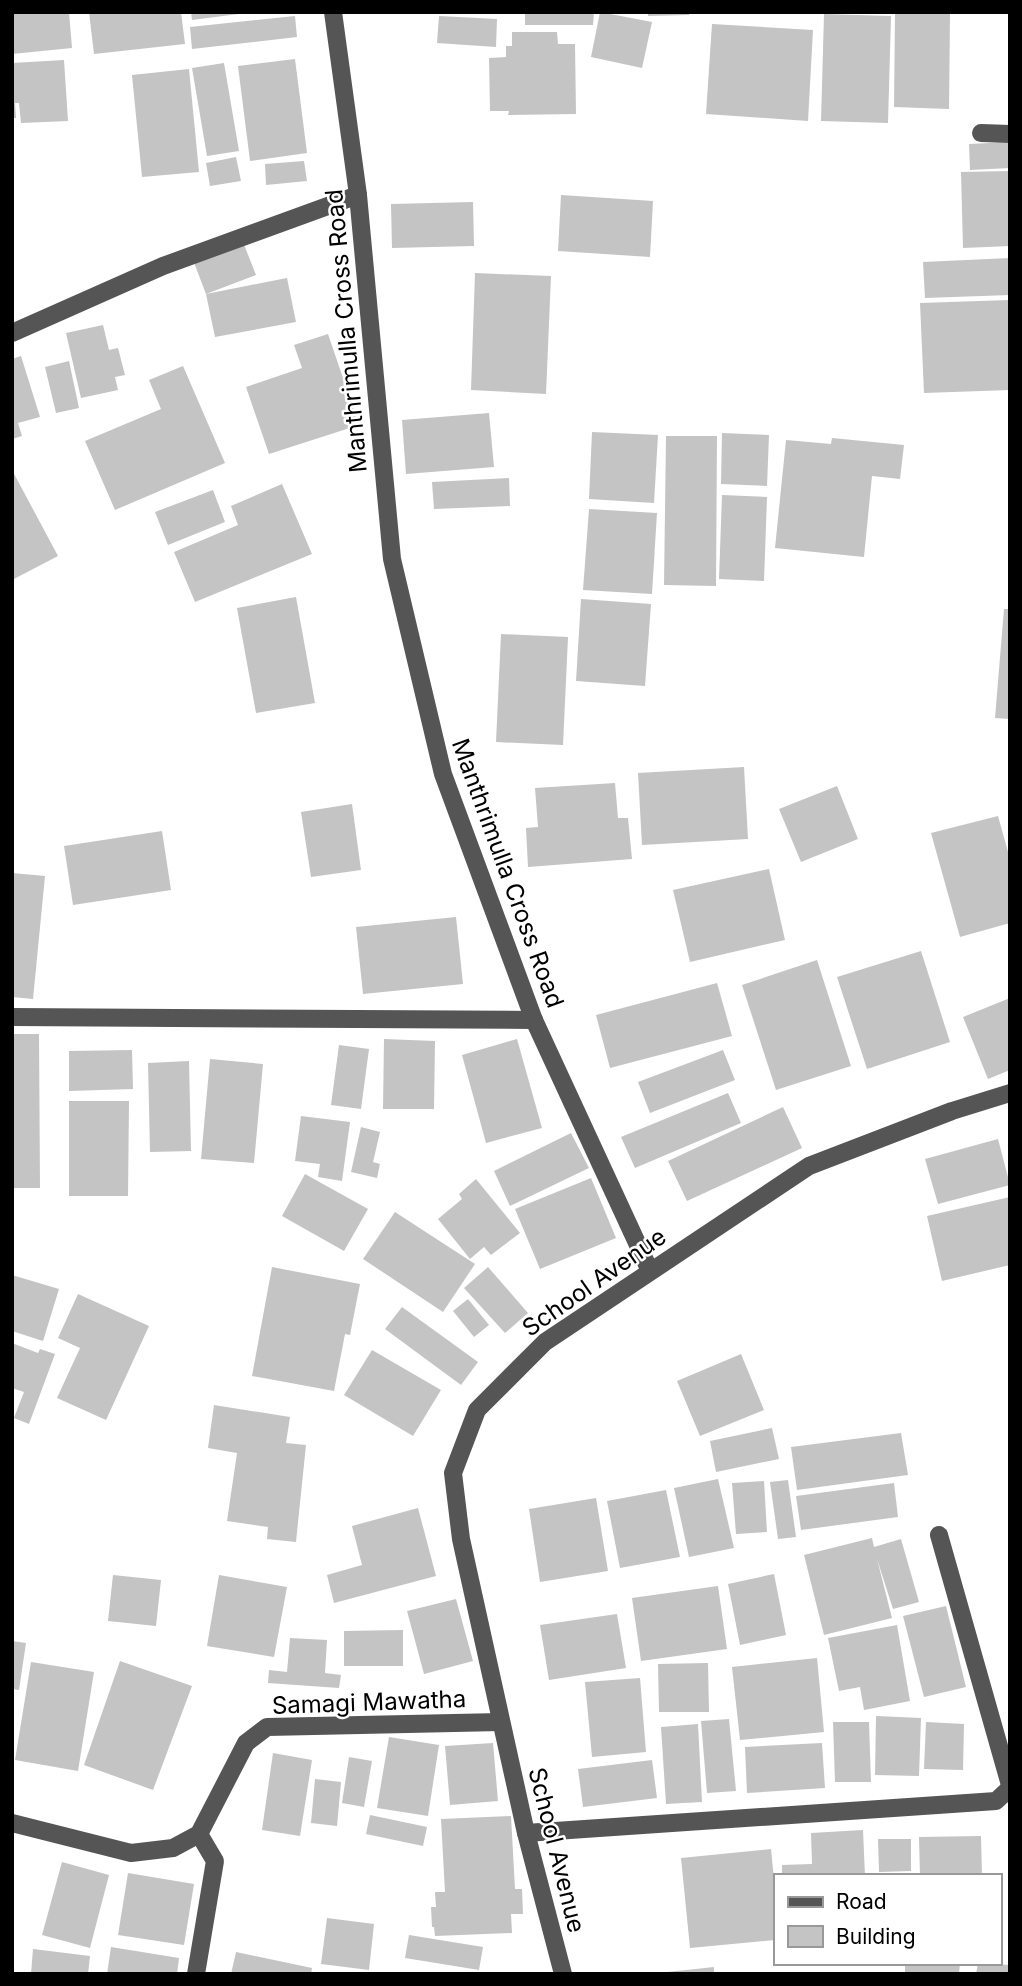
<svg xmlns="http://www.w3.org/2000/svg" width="1022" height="1986" viewBox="0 0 1022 1986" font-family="Inter,sans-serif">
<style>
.building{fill:#c4c4c4}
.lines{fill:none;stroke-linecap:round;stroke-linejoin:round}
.minor{stroke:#555;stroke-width:18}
.labels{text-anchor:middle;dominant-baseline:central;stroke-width:5;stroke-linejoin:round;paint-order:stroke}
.street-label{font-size:24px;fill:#000;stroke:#fff}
</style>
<rect width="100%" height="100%" fill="#fff"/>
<g class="building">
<polygon points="12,12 69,12 72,48 12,54"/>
<polygon points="89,12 181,12 185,44 94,54"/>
<polygon points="191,12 239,12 239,14 192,20"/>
<polygon points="525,12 594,12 593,25 525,25"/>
<polygon points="600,12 652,22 642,68 591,57"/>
<polygon points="648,12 689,12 689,15 648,16"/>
<polygon points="824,14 891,16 888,123 821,121"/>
<polygon points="895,14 950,14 949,109 894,107"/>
<polygon points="295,16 297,37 192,49 190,27"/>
<polygon points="439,16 497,19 496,47 437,43"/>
<polygon points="712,24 813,30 808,121 706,114"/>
<polygon points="512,32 557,32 558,44 575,44 576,114 508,115 509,111 490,111 489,58 506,57 506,46 512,46"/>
<polygon points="295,59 307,153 250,161 238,66"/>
<polygon points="64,60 68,121 21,123 19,103 15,103 16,118 12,118 12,63"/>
<polygon points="224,63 239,151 207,156 192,68"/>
<polygon points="189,69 199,172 142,177 132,75"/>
<polygon points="1010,142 1010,168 970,170 969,144"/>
<polygon points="236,157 241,181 210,186 206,163"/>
<polygon points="304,161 307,181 266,185 265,164"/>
<polygon points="1010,171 1010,246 963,248 961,172"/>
<polygon points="561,195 653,201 650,257 558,251"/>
<polygon points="473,202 474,246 392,248 391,204"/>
<polygon points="243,242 256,275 206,294 193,260"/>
<polygon points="1010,258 1010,295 925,298 923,262"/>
<polygon points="475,273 551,276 546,394 471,390"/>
<polygon points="287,278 296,322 215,337 206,294"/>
<polygon points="1010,300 1010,390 924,393 920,303"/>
<polygon points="103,325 109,350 118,348 125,375 115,377 118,390 81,398 66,333"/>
<polygon points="328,334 359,425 269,454 246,387 302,368 294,345"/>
<polygon points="21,356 40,417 18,423 22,436 12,439 12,359"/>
<polygon points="69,361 79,408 56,413 45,367"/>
<polygon points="183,366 225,463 115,510 85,441 161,409 149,380"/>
<polygon points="489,413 494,467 406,474 402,420"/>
<polygon points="592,432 658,435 654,503 589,499"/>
<polygon points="722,433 769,435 767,486 721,484"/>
<polygon points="666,436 717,436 716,586 664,585"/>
<polygon points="832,438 904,445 900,479 872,476 864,557 775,548 786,440 831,444"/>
<polygon points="12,470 58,556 12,580"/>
<polygon points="509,478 510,506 434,509 432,482"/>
<polygon points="282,484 312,554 195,602 174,552 238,525 231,506"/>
<polygon points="213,490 225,522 168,545 155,512"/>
<polygon points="722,495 767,497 764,581 719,579"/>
<polygon points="589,509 657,513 652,594 583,590"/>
<polygon points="296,597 315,703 256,713 237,608"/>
<polygon points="581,599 651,604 645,686 576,681"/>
<polygon points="1004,609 1010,609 1010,719 995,718"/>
<polygon points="501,634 568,637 563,745 496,742"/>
<polygon points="744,767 748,839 642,845 638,773"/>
<polygon points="615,783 618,818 628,818 632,859 528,867 526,828 538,827 535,788"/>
<polygon points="837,786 858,839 801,862 779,809"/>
<polygon points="352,804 361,870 311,877 301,812"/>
<polygon points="998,816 1010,859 1010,923 960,937 931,833"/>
<polygon points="162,831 171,890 73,905 64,846"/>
<polygon points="769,869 785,940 690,962 673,890"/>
<polygon points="12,873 45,876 33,999 12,997"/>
<polygon points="456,917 463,984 363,994 356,927"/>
<polygon points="921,951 950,1042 867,1069 837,977"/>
<polygon points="817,960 851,1066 776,1090 742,985"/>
<polygon points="717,983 732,1036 610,1068 596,1015"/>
<polygon points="1010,998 1010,1070 988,1079 963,1017"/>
<polygon points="12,1034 39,1034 40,1188 12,1188"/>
<polygon points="384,1039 435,1041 434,1109 383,1109"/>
<polygon points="517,1039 542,1128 486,1143 462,1055"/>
<polygon points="339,1045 369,1049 361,1109 331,1105"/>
<polygon points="132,1050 133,1089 69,1091 69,1051"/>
<polygon points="723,1050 735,1080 650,1113 638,1082"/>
<polygon points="210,1059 263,1064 254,1163 201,1159"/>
<polygon points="189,1061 191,1151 150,1152 148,1063"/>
<polygon points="728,1093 741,1123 635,1168 621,1137"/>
<polygon points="69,1101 129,1101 128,1196 69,1196"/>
<polygon points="783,1107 802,1148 687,1201 668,1161"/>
<polygon points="301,1116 350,1122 342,1181 318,1177 320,1164 295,1161"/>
<polygon points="361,1127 380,1132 373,1162 380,1164 377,1178 351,1172"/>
<polygon points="571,1133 589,1168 510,1206 494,1171"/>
<polygon points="998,1139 1010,1185 938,1204 925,1159"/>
<polygon points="305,1174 368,1209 344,1251 282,1216"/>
<polygon points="591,1178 616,1238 540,1269 515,1209"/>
<polygon points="476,1179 520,1233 491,1255 484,1247 470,1259 438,1219 462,1199 459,1194"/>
<polygon points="1010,1197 1010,1265 942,1281 927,1216"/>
<polygon points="395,1212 475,1264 443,1312 363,1259"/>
<polygon points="272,1267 360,1284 350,1335 345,1334 334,1391 252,1376"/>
<polygon points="488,1267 528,1313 505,1333 464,1288"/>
<polygon points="12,1275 59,1289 43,1341 12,1331"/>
<polygon points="78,1294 149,1326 106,1420 57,1398 80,1348 58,1338"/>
<polygon points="468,1299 489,1325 474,1337 453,1311"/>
<polygon points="402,1307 478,1362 461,1385 385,1329"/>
<polygon points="12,1343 38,1353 40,1349 55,1354 29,1424 14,1418 24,1392 12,1388"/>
<polygon points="372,1350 441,1390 413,1436 344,1395"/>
<polygon points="741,1354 764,1410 700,1436 677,1381"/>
<polygon points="214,1405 290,1417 286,1443 306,1445 296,1542 267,1539 268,1527 227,1521 237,1453 208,1448"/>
<polygon points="772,1428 779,1459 716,1472 710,1441"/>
<polygon points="901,1433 908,1475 797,1490 791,1447"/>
<polygon points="718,1479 734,1548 689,1557 674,1488"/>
<polygon points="788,1480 796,1537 778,1539 770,1482"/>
<polygon points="764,1481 767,1532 736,1534 732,1483"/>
<polygon points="894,1483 898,1517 801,1530 796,1496"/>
<polygon points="666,1490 680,1557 620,1568 607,1501"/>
<polygon points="596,1498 608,1571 540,1582 529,1509"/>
<polygon points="418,1508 436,1576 334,1603 327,1575 362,1565 352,1526"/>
<polygon points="872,1538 874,1547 901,1539 919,1602 893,1609 877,1559 892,1618 824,1635 804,1555"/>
<polygon points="774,1574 786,1635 740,1645 728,1584"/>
<polygon points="113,1575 161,1580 156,1626 108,1621"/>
<polygon points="219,1575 287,1587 274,1657 207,1646"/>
<polygon points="718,1586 727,1649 641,1661 632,1598"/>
<polygon points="456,1599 473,1661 424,1674 407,1611"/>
<polygon points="946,1606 966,1687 924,1697 903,1616"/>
<polygon points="617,1614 626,1668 549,1680 540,1625"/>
<polygon points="897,1625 910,1701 864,1710 860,1687 839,1691 828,1638"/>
<polygon points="403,1630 403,1666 344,1666 344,1631"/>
<polygon points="290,1638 327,1640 325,1673 341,1675 339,1688 268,1683 269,1670 287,1672"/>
<polygon points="12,1641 26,1643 19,1690 12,1689"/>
<polygon points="817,1658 824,1732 740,1740 732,1667"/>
<polygon points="120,1661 192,1686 153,1790 84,1765"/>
<polygon points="31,1662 94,1672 78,1771 15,1760"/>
<polygon points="708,1663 709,1712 659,1712 658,1664"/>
<polygon points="640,1678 646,1752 592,1757 585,1682"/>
<polygon points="876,1716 921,1718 919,1776 875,1775"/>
<polygon points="729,1719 736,1791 707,1793 701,1721"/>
<polygon points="833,1722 869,1722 871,1782 835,1782"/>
<polygon points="926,1722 964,1724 963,1770 924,1769"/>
<polygon points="698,1724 702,1802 666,1804 661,1727"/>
<polygon points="389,1737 439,1745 428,1816 377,1808"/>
<polygon points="493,1743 498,1801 450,1805 445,1746"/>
<polygon points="822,1743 825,1788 747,1793 745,1747"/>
<polygon points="273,1753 312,1760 300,1836 262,1830"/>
<polygon points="349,1757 372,1761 364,1807 342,1803"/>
<polygon points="652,1760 657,1798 583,1807 578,1769"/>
<polygon points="315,1779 341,1782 337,1826 311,1823"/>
<polygon points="370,1815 427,1827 423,1846 366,1834"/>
<polygon points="511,1816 515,1889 522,1889 523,1914 511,1914 512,1933 435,1936 434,1927 432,1927 431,1907 436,1907 435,1892 445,1892 441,1819"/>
<polygon points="863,1830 865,1876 782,1876 782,1865 812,1864 811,1833"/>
<polygon points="981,1836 982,1876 920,1876 919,1837"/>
<polygon points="878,1839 911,1839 911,1871 879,1872"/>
<polygon points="771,1849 775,1890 775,1940 690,1948 681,1858"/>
<polygon points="62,1862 109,1875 90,1948 42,1935"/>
<polygon points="128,1873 194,1884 184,1945 118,1935"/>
<polygon points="327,1918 374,1924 369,1970 321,1964"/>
<polygon points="409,1935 483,1947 479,1970 405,1958"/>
<polygon points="111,1947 179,1958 177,1974 107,1974"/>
<polygon points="33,1949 90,1956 88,1974 31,1974"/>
<polygon points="236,1952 312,1968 311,1974 231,1974"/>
<polygon points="905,1963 960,1963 959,1974 905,1974"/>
<polygon points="978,1963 1010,1965 1010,1974 976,1974"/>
<polygon points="714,1967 714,1974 667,1974 667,1972"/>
</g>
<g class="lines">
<g class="minor">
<polyline points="333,12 358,195 392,559 443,774 534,1020 650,1271"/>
<polyline points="981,133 1010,134"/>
<polyline points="12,333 163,266 358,195"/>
<polyline points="12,1017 534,1020"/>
<polyline points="939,1535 1010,1785"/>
<polyline points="12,1823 131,1853 173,1848 199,1834 246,1743 267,1727 501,1722"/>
<polyline points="526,1833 996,1801 1010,1788"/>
<polyline points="196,1974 215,1861 199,1834"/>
<polyline points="563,1974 526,1833 461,1539 453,1473 477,1410 545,1342 809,1166 952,1111 1010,1093"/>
</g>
</g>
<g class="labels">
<g class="street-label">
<text transform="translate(346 331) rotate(-95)">Manthrimulla Cross Road</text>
<text transform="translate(508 873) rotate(70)">Manthrimulla Cross Road</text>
<text transform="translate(594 1282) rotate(-35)">School Avenue</text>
<text transform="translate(369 1702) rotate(-2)">Samagi Mawatha</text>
<text transform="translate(557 1850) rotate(76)">School Avenue</text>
</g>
</g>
<rect width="1022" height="1986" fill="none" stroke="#000000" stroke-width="28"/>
<rect x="774" y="1874" width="228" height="91" fill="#ffffff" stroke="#999999" stroke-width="2"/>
<rect x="788" y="1897" width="35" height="10" fill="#555555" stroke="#999999" stroke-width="2"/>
<text x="836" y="1909" font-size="21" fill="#000000">Road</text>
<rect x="788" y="1926" width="35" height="21" fill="#c4c4c4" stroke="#999999" stroke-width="2"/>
<text x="836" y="1944" font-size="21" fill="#000000">Building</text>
</svg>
